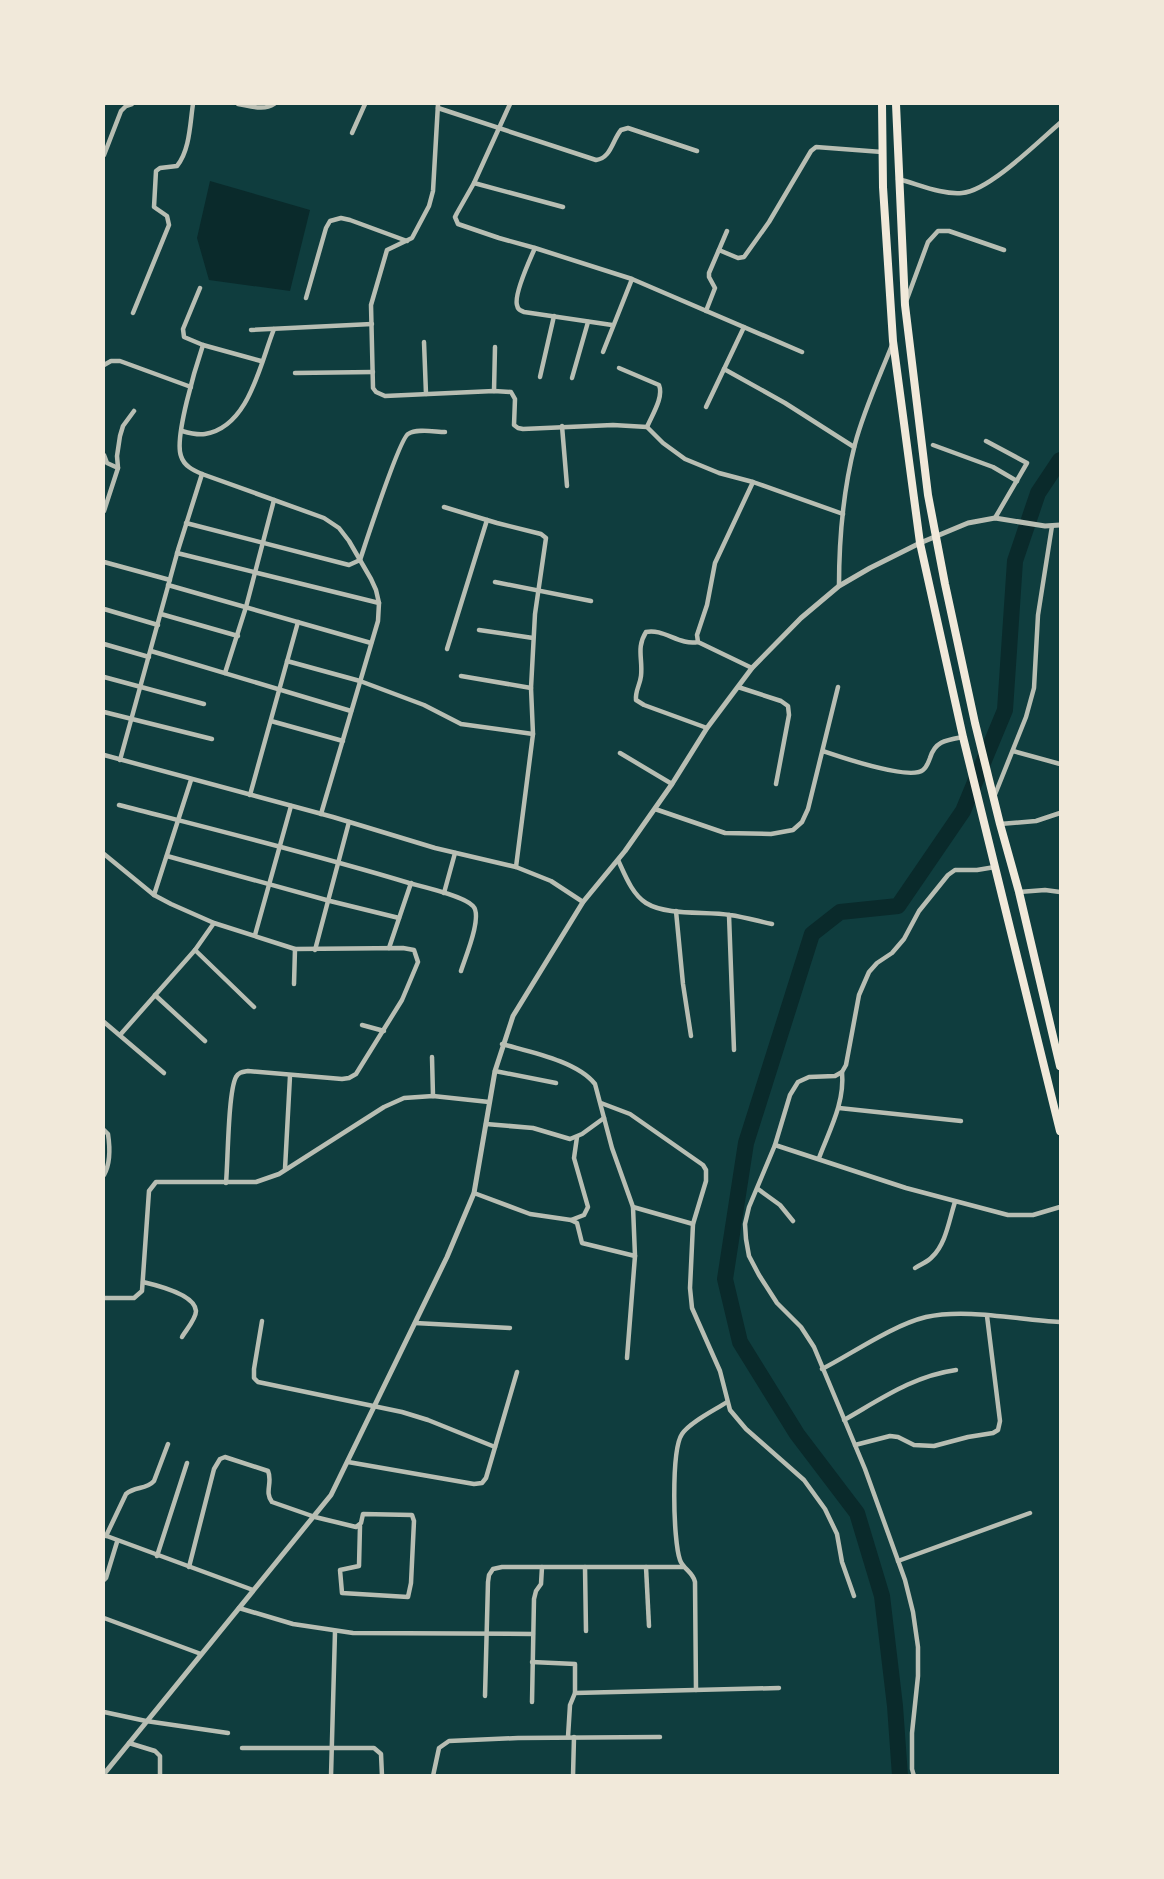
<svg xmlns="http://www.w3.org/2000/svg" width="1164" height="1879" viewBox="0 0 1164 1879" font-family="'Roboto Serif',serif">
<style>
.water{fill:#0a2a2b}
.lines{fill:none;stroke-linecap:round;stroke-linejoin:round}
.river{stroke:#0a2a2b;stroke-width:16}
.minor{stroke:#b8beb3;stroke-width:4.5}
.tertiary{stroke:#b8beb3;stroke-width:5}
.trunk{stroke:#f1e9da;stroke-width:8}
</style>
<rect width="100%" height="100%" fill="#0f3d3e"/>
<polygon class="water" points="210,181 310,210 290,291 209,280 197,238"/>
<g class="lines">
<polyline class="river" points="900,1776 895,1706 882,1596 857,1513 797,1434 740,1342 725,1279 746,1143 812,934 840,912 898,906 963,811 1005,710 1015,561 1038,493 1060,460"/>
<g class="minor">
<path d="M238 104C250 106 264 111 274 104"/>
<polyline points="438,104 433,191 429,206 412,238 387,250 371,305 373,388 376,392 385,396 494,391 511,392 515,399 514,425 518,428 523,429 613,425 647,427 663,443 685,459 719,473 753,482 843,514"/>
<polyline points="510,104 474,183 457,213 455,217 458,224 499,238 535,248 632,279 802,352"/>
<path d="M438 108 596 160C611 158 612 141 621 130L628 128 697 151"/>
<polyline points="352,133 365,104"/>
<polyline points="104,155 121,111 126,106 132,104"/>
<path d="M898 179C918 184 942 195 962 193 989 191 1039 141 1060 123"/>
<polyline points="474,183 563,207"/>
<path d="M535 248C530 259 514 295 517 305 518 310 520 310 524 312L612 325"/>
<polyline points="719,250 738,258 744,257 769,222 811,151 816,147 882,152"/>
<polyline points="200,288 183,329 184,337 203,345 261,361"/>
<polyline points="306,298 326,228 330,221 341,218 350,220 407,241"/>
<polyline points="907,299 928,242 938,231 949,231 1004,250"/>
<polyline points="706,311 715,288 709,277 709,273 727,231"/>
<path d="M133 313 169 225 167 216 154 207 156 171 160 168 177 166C190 150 190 123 193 104"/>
<polyline points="251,330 372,324"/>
<polyline points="424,342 426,394"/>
<path d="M203 345C196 366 174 438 181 456 184 466 193 470 202 474L324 518 339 528 349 541 371 579 376 590 379 603 378 621 321 814"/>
<polyline points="603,352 632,279"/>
<polyline points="104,365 111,361 120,361 191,387"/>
<path d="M619 368 659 385C664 397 652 415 647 427"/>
<polyline points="724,369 785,403 854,447"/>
<polyline points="295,373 373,372"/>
<polyline points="540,377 554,316"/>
<polyline points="572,378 588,322"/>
<polyline points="494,391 495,347"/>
<polyline points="706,407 744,327"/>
<polyline points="562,426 567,486"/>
<path d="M182 431C189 433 198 435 205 434 249 427 260 364 274 329"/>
<polyline points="986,441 1027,463 995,518"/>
<polyline points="933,445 993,467 1017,481"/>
<polyline points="104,455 107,463 118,468"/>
<polyline points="444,507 497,523 541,534 546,538 535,614 531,688 533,734 516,867"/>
<polyline points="104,511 118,468 117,456 120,436 123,426 134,411"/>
<path d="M186 523 349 565 360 560C366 542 399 440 408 434 417 428 435 432 445 432"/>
<polyline points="177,553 379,603"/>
<polyline points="104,562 170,580"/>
<polyline points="495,582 591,601"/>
<polyline points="168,585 371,643"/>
<path d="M839 586C839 539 843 491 855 444 864 410 879 378 892 345"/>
<polyline points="104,609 158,625"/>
<polyline points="161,614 238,636"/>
<polyline points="479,630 533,638"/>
<path d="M698 642C680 646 663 628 646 632 636 648 643 659 641 676 640 685 635 691 636 700L644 705 707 728"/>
<polyline points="104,644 149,657"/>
<polyline points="447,649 487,520"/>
<polyline points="151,651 351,711"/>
<polyline points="287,661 360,681 424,705 461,724 533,734"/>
<polyline points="752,668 698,642 697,635 707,605 715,563 753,482"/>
<polyline points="225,673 246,607 274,500"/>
<polyline points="461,676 531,688"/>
<polyline points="104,677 204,704"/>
<polyline points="738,687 781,701 788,706 789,715 776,784"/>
<polyline points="104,712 212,739"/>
<polyline points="271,721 343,741"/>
<path d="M823 751C841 757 910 781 923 770 927 767 928 763 930 758 935 741 946 740 963 737"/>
<polyline points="1013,751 1060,764"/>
<polyline points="620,753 672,784"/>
<polyline points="104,755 333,817 435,848 516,867 551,881 583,902"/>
<polyline points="120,760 178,550 202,474"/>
<polyline points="250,795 298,622"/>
<polyline points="994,797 1026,717 1034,688 1038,615 1052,526"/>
<path d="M119 805C216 830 313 854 409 883 424 887 464 896 473 906 483 916 465 958 461 971"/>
<polyline points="655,809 725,833 771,834 793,830 802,822 808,809 838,687"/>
<polyline points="1000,824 1036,821 1060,813"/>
<path d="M104 854 154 895 171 904 214 923 295 949 403 948 414 950 418 962 402 1000 356 1074 349 1078 342 1079 248 1071C242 1072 239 1072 236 1077 228 1092 228 1162 226 1183"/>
<polyline points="167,856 330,901 399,918"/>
<path d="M618 860C625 875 632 894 646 903 667 916 706 911 730 915 744 917 758 921 772 924"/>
<polyline points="1019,892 1045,890 1060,892"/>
<polyline points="444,893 455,853"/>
<polyline points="154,895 191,780"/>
<polyline points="676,911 683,984 691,1036"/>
<polyline points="729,915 734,1050"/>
<polyline points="255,935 291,806"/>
<polyline points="389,948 411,883"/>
<polyline points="195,950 254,1007"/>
<polyline points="315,950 349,822"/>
<polyline points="294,984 295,949"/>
<polyline points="155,995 205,1041"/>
<polyline points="104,1022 164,1073"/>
<polyline points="362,1025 384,1031"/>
<polyline points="120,1035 195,950 214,923"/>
<path d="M502 1044C530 1052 577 1061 595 1084L612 1148 633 1207 635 1256 627 1358"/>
<polyline points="432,1057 433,1096"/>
<polyline points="495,1071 556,1083"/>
<polyline points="601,1103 630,1114 703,1165 706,1170 706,1181 693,1224 690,1288 692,1308 720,1371 730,1410 746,1429 804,1480 825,1509 837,1534 842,1562 854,1596"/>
<polyline points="839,1108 961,1121"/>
<polyline points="486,1124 533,1128 570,1139 582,1134 604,1118"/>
<path d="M104 1130 108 1134C110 1147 110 1164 104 1175"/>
<polyline points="775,1145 906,1188 1008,1215 1033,1215 1060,1207"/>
<path d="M819 1158C829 1131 845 1103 842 1072"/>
<polyline points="285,1169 290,1076"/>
<polyline points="758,1189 780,1205 793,1221"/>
<polyline points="474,1193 530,1214 571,1220 577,1223 582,1243 635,1256"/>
<polyline points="633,1207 693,1224"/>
<polyline points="571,1220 584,1215 588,1207 574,1158 577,1137"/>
<path d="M915 1268C921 1264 928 1262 932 1257 946 1244 949 1220 955 1202"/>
<path d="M143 1282C156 1285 195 1294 196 1311 196 1319 186 1330 182 1337"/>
<polyline points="104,1298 134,1298 142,1291 149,1191 156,1182 256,1182 279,1174 384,1107 404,1098 433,1096 489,1102"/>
<polyline points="262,1321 254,1369 254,1378 258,1382 402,1412 428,1420 495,1447"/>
<polyline points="415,1323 510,1328"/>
<path d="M822 1369C853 1353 893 1325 926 1317 966 1308 1019 1320 1060 1322"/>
<path d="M844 1420C881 1399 913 1376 956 1370"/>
<polyline points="855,1445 890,1436 898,1437 914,1445 934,1446 968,1437 993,1433 998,1430 1000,1421 987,1316"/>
<polyline points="348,1462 474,1484 482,1483 486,1478 517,1372"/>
<polyline points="104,1535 253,1590"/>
<path d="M106 1536 126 1494C135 1486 146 1490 154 1481L168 1444"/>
<polyline points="157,1556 187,1463"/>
<polyline points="898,1561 1030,1513"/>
<path d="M189 1567 214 1469 220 1459 225 1457 268 1471C273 1482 264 1492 272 1502L315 1517 356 1527 361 1523 363 1514 412 1515 414 1521 411 1583 408 1597 342 1593 340 1570 359 1566 360 1526"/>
<polyline points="585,1567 586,1631"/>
<polyline points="646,1567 649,1626"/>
<polyline points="104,1580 106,1578 117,1542"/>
<polyline points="239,1608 293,1624 353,1633 533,1634"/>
<polyline points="104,1618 201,1654"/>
<polyline points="532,1662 575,1664 575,1693"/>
<path d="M696 1690 695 1582C693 1572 683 1569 680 1560 673 1541 671 1450 682 1434 690 1422 715 1410 727 1402"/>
<polyline points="485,1696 488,1582 489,1575 493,1569 502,1567 683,1567"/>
<polyline points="532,1702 534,1599 536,1591 541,1584 542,1567"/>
<polyline points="104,1712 146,1721 228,1733"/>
<polyline points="568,1737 570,1705 575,1693 779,1688"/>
<polyline points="129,1743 155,1751 160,1756 160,1776"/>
<polyline points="242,1748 374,1748 381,1754 382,1776"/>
<polyline points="331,1776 335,1632"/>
<polyline points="433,1776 439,1748 449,1741 518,1738 660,1737"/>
<polyline points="573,1776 574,1737"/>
<polyline points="914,1776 912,1769 912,1733 918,1676 918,1647 913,1612 905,1580 865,1469 814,1347 801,1327 777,1303 759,1275 749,1256 746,1239 745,1224 749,1207 775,1145 790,1095 798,1082 809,1077 835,1076 842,1072 846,1065 859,995 869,972 877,963 892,953 904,939 919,911 948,875 955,870 977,870 995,867"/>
</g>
<polyline class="tertiary" points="104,1774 331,1495 447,1257 474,1193 495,1071 513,1016 583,902 625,851 672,784 707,728 752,668 801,618 839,586 870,568 920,543 968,523 995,518 1045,526 1060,525"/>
<g class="trunk">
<polyline points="882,104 883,187 893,341 920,543 963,737 1060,1131"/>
<polyline points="896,104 905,305 928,495 945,584 975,723 1000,824 1019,892 1060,1066"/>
</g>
</g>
<rect width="1164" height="1879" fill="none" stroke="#f1e9da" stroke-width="210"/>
</svg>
